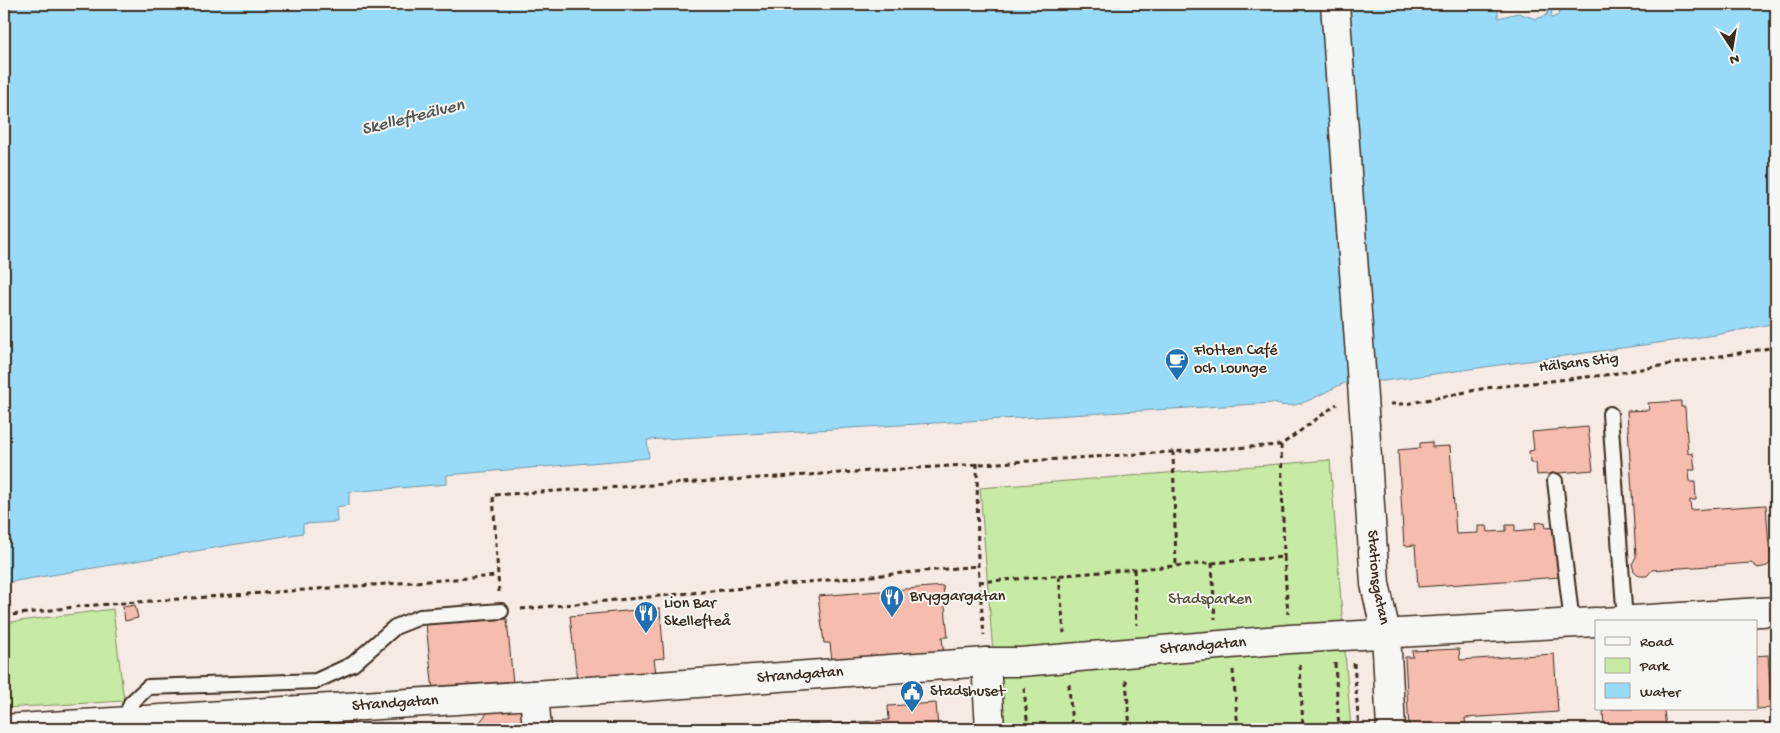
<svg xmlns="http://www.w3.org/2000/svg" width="1780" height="733" viewBox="0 0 1780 733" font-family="'Gochi Hand',sans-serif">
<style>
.green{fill:#c7eba4;stroke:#818a61}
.water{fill:#97dbf9;stroke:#7294a1}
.building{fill:#f6bdae;stroke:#3b2a1e}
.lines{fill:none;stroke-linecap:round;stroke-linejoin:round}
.lane-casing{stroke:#3b2a1e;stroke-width:18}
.street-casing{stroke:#3b2a1e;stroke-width:31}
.path{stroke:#3b2a1e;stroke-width:3;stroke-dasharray:5 4;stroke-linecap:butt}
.lane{stroke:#f6f6f2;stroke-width:14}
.street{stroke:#f6f6f2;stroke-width:28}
.street-bridge-casing{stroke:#3b2a1e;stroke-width:31;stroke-linecap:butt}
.street-bridge{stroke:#f6f6f2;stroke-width:28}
.labels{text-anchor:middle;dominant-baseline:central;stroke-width:4;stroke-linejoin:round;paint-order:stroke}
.poi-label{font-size:16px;fill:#3b2a1e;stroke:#f6f6f2;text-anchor:start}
.street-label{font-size:16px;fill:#3b2a1e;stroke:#f6f6f2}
.park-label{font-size:16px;fill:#575139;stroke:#f6f6f2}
.water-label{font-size:18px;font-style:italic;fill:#525655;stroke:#f6f6f2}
</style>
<rect width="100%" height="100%" fill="#f6ebe4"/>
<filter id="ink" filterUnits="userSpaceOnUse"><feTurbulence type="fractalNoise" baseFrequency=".02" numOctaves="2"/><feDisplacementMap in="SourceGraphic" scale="10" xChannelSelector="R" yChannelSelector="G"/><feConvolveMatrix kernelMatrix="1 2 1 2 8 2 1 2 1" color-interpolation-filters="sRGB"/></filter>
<g filter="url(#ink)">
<g class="green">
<polygon points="1330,460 1351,729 999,729 980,488"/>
<polygon points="113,609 124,701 4,708 4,623"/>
</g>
<path class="water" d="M4 4H1510L1505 7 1500 4 1496 7 1498 12V18L1518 13 1536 19 1547 15 1549 8 1552 9 1551 18 1557 16 1560 11 1555 4H1570L1579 10 1586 8 1588 4H1776V323L1715 335 1384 381C1373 381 1360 379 1349 382 1326 388 1299 414 1273 403L647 440 649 458 447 475V484L349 492V505L336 507 337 522 303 524V533L4 583Z"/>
<g class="building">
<polygon points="1681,401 1681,407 1685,407 1688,454 1693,453 1695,470 1689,470 1690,482 1695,482 1696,500 1690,500 1691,510 1766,505 1769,547 1773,560 1767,566 1758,568 1751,563 1652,570 1647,576 1640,576 1634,571 1632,564 1636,557 1627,411 1649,410 1648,403"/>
<polygon points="1588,427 1593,470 1537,475 1536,463 1530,463 1529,451 1534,450 1532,432"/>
<polygon points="1432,442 1432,447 1450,446 1456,534 1478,533 1478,526 1487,526 1488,532 1506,531 1506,525 1515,525 1515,531 1536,529 1535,523 1545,522 1546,528 1557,527 1560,577 1418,587 1415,545 1404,546 1398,450 1420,448 1420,443"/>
<polygon points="943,586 948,637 942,637 944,656 832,661 830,643 824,643 818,596"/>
<polygon points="135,605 138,618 125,621 123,607"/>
<polygon points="660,608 664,658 654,659 656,673 577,680 570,616"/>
<polygon points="507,619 513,684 433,691 426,624"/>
<polygon points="1459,649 1460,660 1554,654 1558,712 1465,718 1466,729 1409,729 1405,657 1413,657 1412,651"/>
<polygon points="1768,655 1772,708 1757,709 1756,656"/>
<polygon points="531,703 533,729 474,729 493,706"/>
<polygon points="936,703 938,729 754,729 889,720 888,706"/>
<polygon points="1603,709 1664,709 1666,729 1604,729"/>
<polygon points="351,722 358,728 371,727 371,729 326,729 330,724"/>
</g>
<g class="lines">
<g class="lane-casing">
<g id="lane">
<polyline points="1610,414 1625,621"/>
<polyline points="1555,481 1572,623"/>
<polyline points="124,722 131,703 148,687 316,681 353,664 395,627 420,617 501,611"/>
</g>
</g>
<g class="street-casing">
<g id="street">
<path id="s1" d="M1365 426 1375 584 1386 633 1391 729"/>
<polyline points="1602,622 1776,611"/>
<polyline points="986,662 990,729"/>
<polyline points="534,695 537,729"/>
<path id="s2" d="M4 729 534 695 986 662H1021L1290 639 1596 622"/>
</g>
</g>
<g class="path">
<polyline points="1390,404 1406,404 1486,388 1605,375 1776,347"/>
<polyline points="1281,445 1284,557"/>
<polyline points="1173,451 1176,566"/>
<polyline points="977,463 978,566 984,635"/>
<polyline points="1212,563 1215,619"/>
<polyline points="1134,569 1137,625"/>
<polyline points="1059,576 1064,633"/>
<polyline points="979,582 1284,557 1288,614"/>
<polyline points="499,592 493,495 1281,445 1337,404"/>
<polyline points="521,609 978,566"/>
<polyline points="4,616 82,606 497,576"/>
<polyline points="1335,663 1339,729"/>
<polyline points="1354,663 1359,729"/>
<polyline points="1300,665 1303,729"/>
<polyline points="1233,670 1238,729"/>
<polyline points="1126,680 1130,729"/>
<polyline points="1069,684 1072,729"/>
<polyline points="1024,688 1028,729"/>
<polyline points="1072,728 1129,724"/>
</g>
<use href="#lane" class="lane"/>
<use href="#street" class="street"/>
<g class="street-bridge-casing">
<polyline id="street-bridge" points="1335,4 1365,426"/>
</g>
<use href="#street-bridge" class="street-bridge"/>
</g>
</g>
<defs>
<g id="cafe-pin" transform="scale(1.25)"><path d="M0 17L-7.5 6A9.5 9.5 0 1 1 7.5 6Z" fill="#1f6fb2" stroke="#f6f6f2"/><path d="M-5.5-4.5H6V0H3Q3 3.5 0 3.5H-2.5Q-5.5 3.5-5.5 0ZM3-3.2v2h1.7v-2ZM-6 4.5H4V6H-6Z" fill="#fff"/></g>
<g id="restaurant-pin" transform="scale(1.25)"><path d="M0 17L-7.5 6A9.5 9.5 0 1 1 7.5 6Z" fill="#1f6fb2" stroke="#f6f6f2"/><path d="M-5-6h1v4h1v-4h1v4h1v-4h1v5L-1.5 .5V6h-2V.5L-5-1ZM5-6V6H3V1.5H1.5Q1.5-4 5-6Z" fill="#fff"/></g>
<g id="civic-pin" transform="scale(1.25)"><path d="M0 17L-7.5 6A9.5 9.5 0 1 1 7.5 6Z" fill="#1f6fb2" stroke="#f6f6f2"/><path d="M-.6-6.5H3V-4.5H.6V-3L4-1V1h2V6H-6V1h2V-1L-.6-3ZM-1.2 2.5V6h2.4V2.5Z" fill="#fff"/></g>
</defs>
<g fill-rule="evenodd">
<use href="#cafe-pin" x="1177" y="360"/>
<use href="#restaurant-pin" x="892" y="597"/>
<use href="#restaurant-pin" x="646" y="613"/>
<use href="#civic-pin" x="912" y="692"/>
</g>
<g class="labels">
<g class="poi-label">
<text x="1194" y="351">Flotten Café<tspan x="1194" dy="18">och Lounge</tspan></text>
<text x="910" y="597">Bryggargatan</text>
<text x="664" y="604">Lion Bar<tspan x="664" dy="18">Skellefteå</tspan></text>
<text x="930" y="692">Stadshuset</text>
</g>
<g class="street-label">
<text transform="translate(1579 364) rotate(-7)">Hälsans Stig</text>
<text stroke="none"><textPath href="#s1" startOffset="152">Stationsgatan</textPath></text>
<text stroke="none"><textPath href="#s2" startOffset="1202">Strandgatan</textPath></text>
<text stroke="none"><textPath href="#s2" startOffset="798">Strandgatan</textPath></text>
<text stroke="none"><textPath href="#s2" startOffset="392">Strandgatan</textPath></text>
</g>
<g class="park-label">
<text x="1210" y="600">Stadsparken</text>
</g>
<g class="water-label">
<text transform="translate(413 118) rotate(-14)">Skellefteälven</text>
</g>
</g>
<rect width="1780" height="733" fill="none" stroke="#f6f6f2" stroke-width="20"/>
<rect x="10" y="10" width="1760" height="713" fill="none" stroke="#3b2a1e" stroke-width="2" filter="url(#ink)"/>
<rect x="1595" y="620" width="162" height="90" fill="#f6f6f2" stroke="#aba49d"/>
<rect x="1605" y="637" width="25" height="8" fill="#f6f6f2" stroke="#aba49d"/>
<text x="1640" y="646" font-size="15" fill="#3b2a1e">Road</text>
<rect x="1605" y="658" width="25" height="15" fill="#c7eba4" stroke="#aba49d"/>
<text x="1640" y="670" font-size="15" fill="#3b2a1e">Park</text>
<rect x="1605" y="683" width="25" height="15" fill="#97dbf9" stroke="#aba49d"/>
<text x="1640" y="696" font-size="15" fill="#3b2a1e">Water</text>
<g transform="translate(1732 48) rotate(168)" stroke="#f6f6f2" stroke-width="4" paint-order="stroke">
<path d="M0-4L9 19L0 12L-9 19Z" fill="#3b2a1e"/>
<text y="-8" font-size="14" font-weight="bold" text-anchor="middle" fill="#3b2a1e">N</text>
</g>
</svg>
